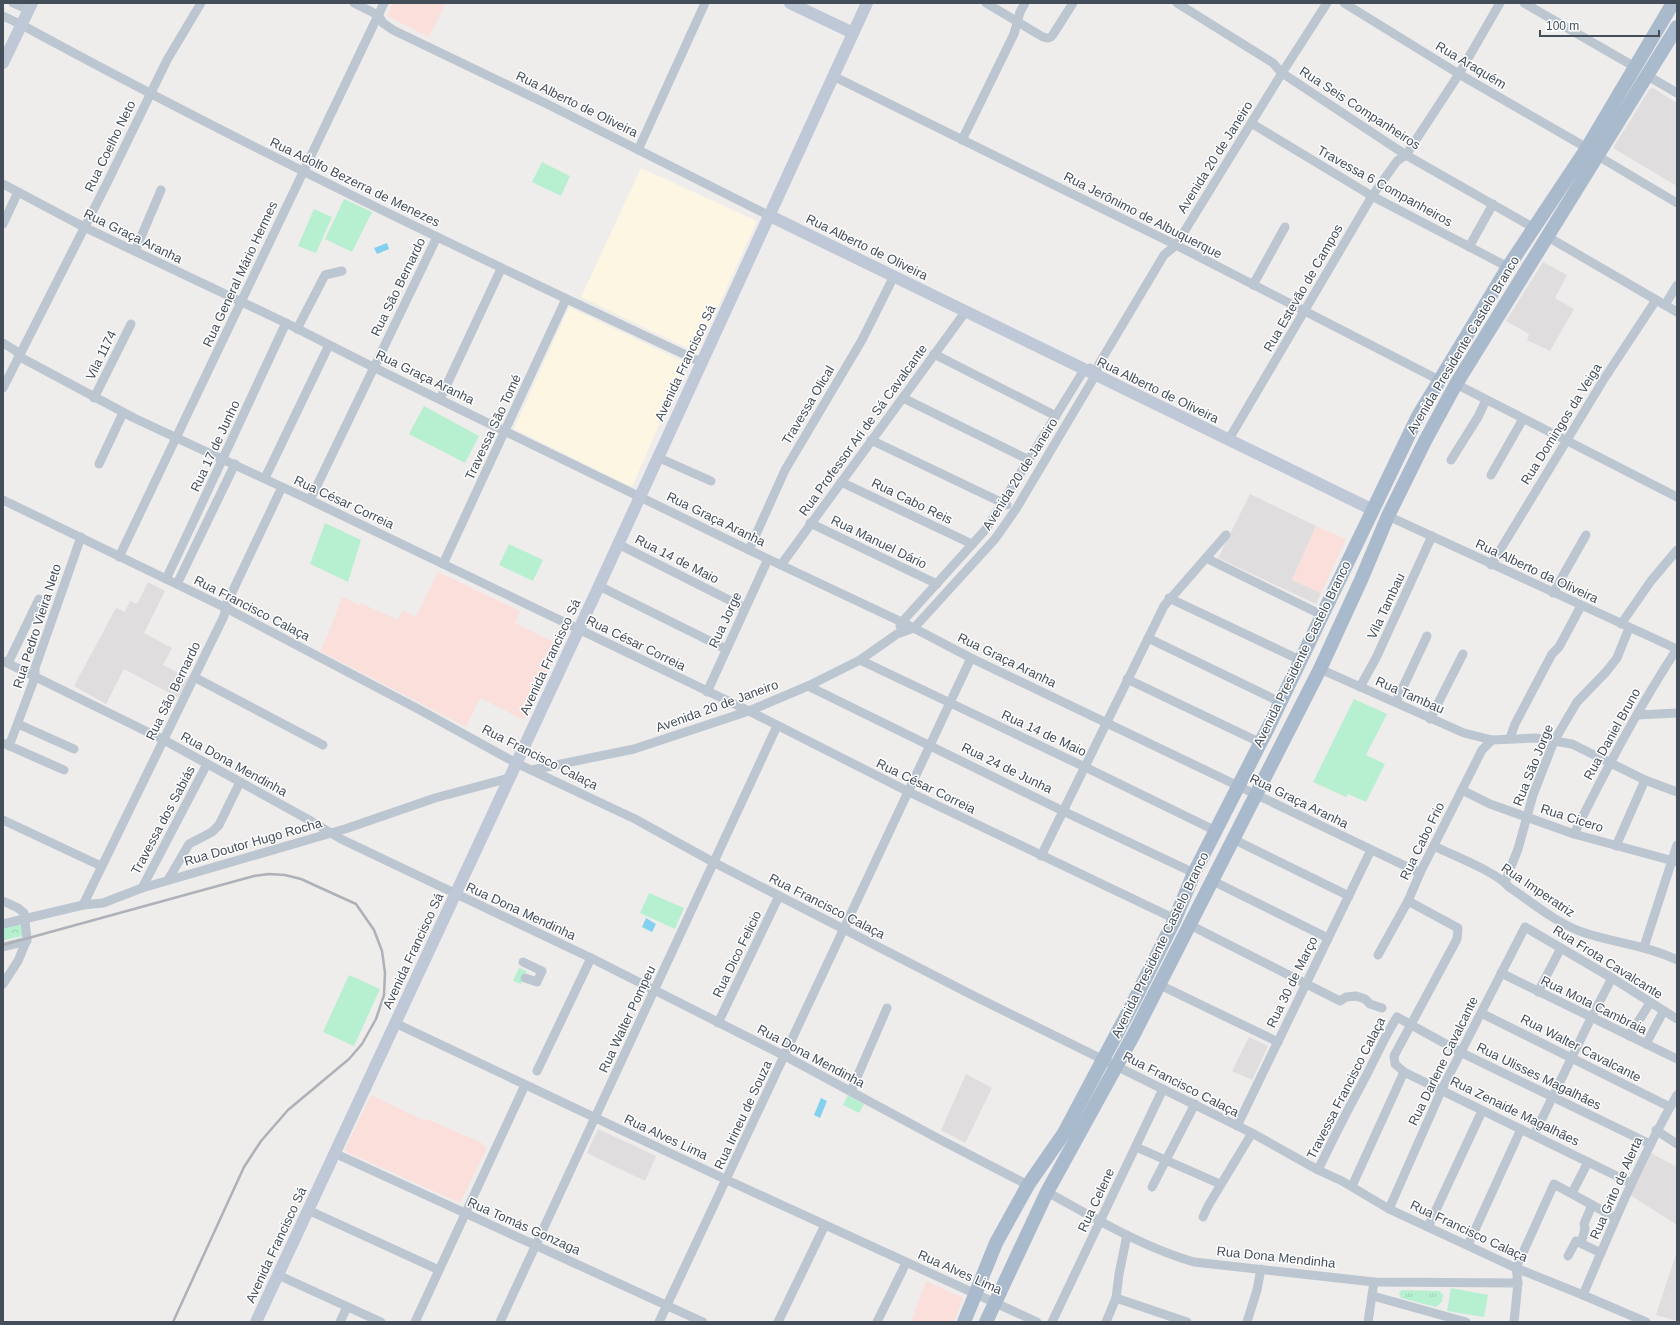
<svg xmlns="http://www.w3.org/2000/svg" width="1680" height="1325" viewBox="0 0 1680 1325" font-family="Helvetica,sans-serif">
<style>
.commercial{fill:#fcf6e3}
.education{fill:#e0ddde}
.medical{fill:#fbdfda}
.grass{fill:url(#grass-tufts)}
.forest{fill:url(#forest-crowns)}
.pitch{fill:#b7f0d0}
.water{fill:#82d2ef}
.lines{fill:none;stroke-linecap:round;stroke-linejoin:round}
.street{stroke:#bcc6d0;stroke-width:9}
.secondary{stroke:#bec8d7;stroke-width:12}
.primary{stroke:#aabacd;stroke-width:14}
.rail{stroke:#aeb1b7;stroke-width:2.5}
.labels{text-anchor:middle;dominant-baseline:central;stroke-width:3;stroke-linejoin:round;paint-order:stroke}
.street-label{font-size:13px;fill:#444e5a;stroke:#fff}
</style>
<defs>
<pattern id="grass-tufts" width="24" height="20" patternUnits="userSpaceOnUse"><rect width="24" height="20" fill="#b7f0d0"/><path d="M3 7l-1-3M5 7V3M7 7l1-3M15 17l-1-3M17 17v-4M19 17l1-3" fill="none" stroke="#9fcfb5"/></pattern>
<pattern id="forest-crowns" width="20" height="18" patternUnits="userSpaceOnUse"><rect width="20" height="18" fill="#b7f0d0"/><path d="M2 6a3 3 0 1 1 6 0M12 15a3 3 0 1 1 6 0" fill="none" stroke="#9fcfb5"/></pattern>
</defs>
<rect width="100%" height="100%" fill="#efecec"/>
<g class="commercial">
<polygon points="641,168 757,221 697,353 581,297"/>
<polygon points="569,307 686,363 632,487 514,429"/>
<polygon points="234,600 253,609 251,615 234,607 233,603"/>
</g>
<g class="education">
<polygon points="1653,88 1677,103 1677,186 1613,148 1649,90"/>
<polygon points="1543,262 1567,275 1555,298 1574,309 1550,351 1527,340 1529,334 1506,321"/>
<polygon points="1250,494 1316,526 1292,580 1321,593 1316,604 1218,558"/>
<polygon points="148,582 165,591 144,633 172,648 163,665 189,678 179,698 124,669 106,704 74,686 116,608 125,612 130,601 137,604"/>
<polygon points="1249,1037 1268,1046 1252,1080 1232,1071"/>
<polygon points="966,1074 992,1088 965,1143 941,1130"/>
<polygon points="598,1129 656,1156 645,1181 587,1153"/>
<polygon points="1649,1152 1677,1167 1677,1225 1630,1195"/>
<polygon points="1677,1251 1677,1321 1656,1315"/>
</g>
<g class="medical">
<polygon points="393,3 446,3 429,37 387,16"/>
<polygon points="1316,526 1346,539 1321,593 1292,580"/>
<polygon points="438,572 520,611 515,623 559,645 524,720 480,698 466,727 320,651 330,630 342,597 359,605 361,603 397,620 403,610 416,617"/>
<polygon points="371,1095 425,1121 427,1119 482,1143 482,1145 487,1147 460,1203 347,1152 345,1149"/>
<polygon points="926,1281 963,1298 954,1322 911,1322"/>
</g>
<polygon class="grass" points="1402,1290 1440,1291 1443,1295 1442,1302 1436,1307 1401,1298 1399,1293"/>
<polygon class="forest" points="21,924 23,936 3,940 3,927"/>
<g class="pitch">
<polygon points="542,162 570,176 561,196 532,182"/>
<polygon points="344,199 372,212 352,252 325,239"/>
<polygon points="314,209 332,217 316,253 298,246"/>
<polygon points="424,406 479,436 465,463 409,434"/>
<polygon points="325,523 361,540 348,582 310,564"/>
<polygon points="509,544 543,560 533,581 499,565"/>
<polygon points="1354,699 1387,714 1366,755 1385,764 1366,802 1348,794 1346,797 1313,782"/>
<polygon points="649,893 684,908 675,929 640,913"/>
<polygon points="519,968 527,971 521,984 513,981"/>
<polygon points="349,975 380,989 354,1046 323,1032"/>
<polygon points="848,1095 864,1104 859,1113 843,1105"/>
<polygon points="1451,1288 1488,1295 1484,1317 1447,1311"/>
</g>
<g class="water">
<polygon points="387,243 389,249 377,254 374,248"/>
<polygon points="646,918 656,924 652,932 642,927"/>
<polygon points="821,1098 827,1101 820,1118 814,1115"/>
</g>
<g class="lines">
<g class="street">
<polyline points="13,3 29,10"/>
<polyline points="354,3 378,15 383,23 393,30 547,104 768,215"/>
<path d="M986 3 1043 37C1049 39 1051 38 1054 33L1073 3"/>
<polyline points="1177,3 1273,63 1282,73 1406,155 1534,228"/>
<polyline points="1344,3 1459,74 1587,148"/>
<polyline points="1524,3 1635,67"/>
<path d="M3 16 22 25C244 146 472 255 701 362"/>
<polyline points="833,76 1176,245 1439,380"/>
<polyline points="1648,76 1677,93"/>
<polyline points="1251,123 1372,196 1508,267"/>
<polyline points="962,140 1014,34 1020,12 1025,3"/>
<polyline points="638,150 705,3"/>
<polyline points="1598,156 1677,203"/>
<polyline points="3,184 84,227 286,323 373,367 749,550 908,625 971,658 1420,873"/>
<polyline points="3,224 18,192"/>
<polyline points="1548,237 1677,312"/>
<polyline points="1469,247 1493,204"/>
<polyline points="135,251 161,190"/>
<polyline points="1253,285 1285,227"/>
<polyline points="1665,305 1677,285"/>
<polyline points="297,329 325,275 342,271"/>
<polyline points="3,343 16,351 20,357 134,418 310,500 749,711 909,792 1175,919"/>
<polyline points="934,354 1056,416"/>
<polyline points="1456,384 1677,497"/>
<polyline points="3,388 106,185 167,60 201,3"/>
<polyline points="94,398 131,324"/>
<polyline points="903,398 1029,460"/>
<polyline points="440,399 501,269"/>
<polyline points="1229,439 1372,196 1397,161 1406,155 1459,74 1500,3"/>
<polyline points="871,440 1007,505"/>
<polyline points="657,457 711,481"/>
<polyline points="1451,460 1478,417 1486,400"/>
<polyline points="99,464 123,413"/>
<polyline points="1491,475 1523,419"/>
<polyline points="265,478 329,345"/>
<polyline points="841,482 972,544"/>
<polyline points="3,500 226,608 420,710 516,763 635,819 713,862 974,996 1252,1133 1318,1170 1342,1181 1389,1209 1516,1268 1583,1295 1646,1322"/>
<polyline points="310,500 437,237"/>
<polyline points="1388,516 1677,649"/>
<polyline points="810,523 937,584"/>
<polyline points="618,544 745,608"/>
<polyline points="749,550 785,470 862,340 894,276"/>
<polyline points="119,557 384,3"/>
<polyline points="1206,558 1322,615"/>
<polyline points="443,564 566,299"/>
<polyline points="781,565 966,311"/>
<polyline points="1491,565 1604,379 1656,300"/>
<path d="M166 579C207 494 246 408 286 323"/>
<polyline points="177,584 235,464"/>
<polyline points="599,586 726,649"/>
<polyline points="1553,593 1586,535"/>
<polyline points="1169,598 1300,660"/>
<polyline points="1621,624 1651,581 1677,550"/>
<polyline points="900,626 902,622 986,529 1084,370 1090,368"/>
<polyline points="1148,638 1280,702"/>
<polyline points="860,660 1085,767 1216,831"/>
<polyline points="3,661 164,740 311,821 341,839 591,958 785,1056 939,1139 1028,1185"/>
<polyline points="8,663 39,599"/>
<polyline points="1320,669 1464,733 1492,740 1536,738 1572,744 1645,780 1677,792"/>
<polyline points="194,677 323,745"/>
<polyline points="1127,679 1259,742"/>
<polyline points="808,686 1063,811 1194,873"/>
<polyline points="1360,687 1376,658 1432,536"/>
<polyline points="707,692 768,559"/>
<polyline points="1396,702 1427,636"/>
<polyline points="1637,715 1677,713"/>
<polyline points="1430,719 1463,654"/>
<polyline points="18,724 74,749"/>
<polyline points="1510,738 1515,724 1552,654 1559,647 1581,606"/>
<polyline points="3,743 64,770"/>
<polyline points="9,746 35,677 35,668 81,537"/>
<polyline points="532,770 634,749 749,711 808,686 860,660 897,634 914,628 995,539 1016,509 1095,376 1099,364 1164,255 1176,245 1282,73 1327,3"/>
<polyline points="1462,790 1490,804 1574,834 1677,862"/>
<polyline points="3,820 101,866"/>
<path d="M1574 834C1605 771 1638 708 1677 649"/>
<polyline points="1233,839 1349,896"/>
<path d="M1434 846C1454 856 1495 871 1509 887 1533 903 1557 924 1585 933 1616 943 1648 946 1677 960"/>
<polyline points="1616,846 1645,780"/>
<polyline points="1041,856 1164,606 1226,535"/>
<polyline points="168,880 189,844 212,832 219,825 240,782"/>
<polyline points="1213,881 1328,938"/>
<polyline points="1505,882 1518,849 1533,795 1554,741 1577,702 1606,672 1617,658 1629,628"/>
<polyline points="142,888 207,764"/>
<polyline points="3,901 18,908 24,913 27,939 18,961 3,984"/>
<polyline points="1408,901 1458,928 1457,939 1394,1056 1395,1064 1404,1072 1631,1183"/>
<polyline points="83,905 224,616 227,603 282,487"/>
<polyline points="3,924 83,905 103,903 142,888 345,829 435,798 509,778"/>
<polyline points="1190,925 1340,1001 1346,997 1356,996 1365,999 1370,1004 1382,1008"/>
<polyline points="3,947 27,941"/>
<polyline points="1644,947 1677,845"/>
<polyline points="1378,955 1408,901 1420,873 1482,750 1492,740"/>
<polyline points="523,962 542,971 537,982 525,978"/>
<polyline points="1501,973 1677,1059"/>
<polyline points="1160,985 1278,1042"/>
<polyline points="1538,992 1561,948"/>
<polyline points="1481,1013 1670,1107"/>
<polyline points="395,1023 727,1180 1037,1322"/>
<polyline points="718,1023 779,896"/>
<polyline points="1629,1036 1650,1003"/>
<polyline points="1646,1044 1663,1012"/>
<polyline points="537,1071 591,958"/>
<polyline points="851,1091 887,1008"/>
<polyline points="1237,1126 1371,850"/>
<polyline points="1656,1130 1677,1144"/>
<polyline points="1534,1135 1591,1018 1612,978"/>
<polyline points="1136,1147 1220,1184"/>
<polyline points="334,1153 703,1322"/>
<path d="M1318 1170C1331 1143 1344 1117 1358 1091 1372 1066 1382 1041 1397 1017L1462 1053 1650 1144"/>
<polyline points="1352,1186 1404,1072"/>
<polyline points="1152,1187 1195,1104"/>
<path d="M1047 1192C1095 1218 1142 1247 1194 1262L1374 1282 1518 1283"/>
<polyline points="1572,1193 1588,1162"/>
<polyline points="1389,1209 1442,1089 1525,927 1612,978 1677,1019"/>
<polyline points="308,1210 439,1270"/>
<polyline points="1203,1217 1208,1206 1252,1133"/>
<polyline points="1428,1227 1482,1111"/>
<polyline points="1581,1243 1585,1229 1584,1224 1592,1205"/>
<polyline points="1468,1245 1521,1129"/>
<polyline points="1568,1256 1576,1241 1601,1253"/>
<polyline points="278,1275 381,1322"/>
<path d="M1583 1295C1612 1227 1640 1159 1677 1095"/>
<polyline points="1373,1296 1466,1322"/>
<polyline points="1116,1298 1187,1322"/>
<polyline points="340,1322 347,1307"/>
<polyline points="415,1322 525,1085"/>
<polyline points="500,1322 777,726"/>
<polyline points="659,1322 971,658"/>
<polyline points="778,1322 825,1225"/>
<polyline points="877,1322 906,1263"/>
<polyline points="1052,1322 1163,1089"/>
<polyline points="1106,1322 1116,1298 1119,1274 1127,1235"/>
<polyline points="1247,1322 1257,1290 1261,1269"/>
<polyline points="1368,1322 1374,1282"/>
<polyline points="1514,1322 1518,1283 1516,1268 1554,1184 1616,1218"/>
</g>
<g class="secondary">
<polyline points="790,3 853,33"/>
<polyline points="3,63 32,3"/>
<polyline points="768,215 1373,510"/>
<polyline points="256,1322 599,586 867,3"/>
</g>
<g class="primary">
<polyline points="964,1322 996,1243 1028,1185 1064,1133 1132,1005 1175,919 1194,873 1268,728 1418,416 1508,267 1587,148 1673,3"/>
<polyline points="986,1322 1047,1192 1134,1034 1320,669 1361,580 1388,516 1425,441 1456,384 1677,27"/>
</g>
<polyline class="rail" points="3,945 254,876 269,874 285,875 301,879 356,904 374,930 382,951 385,973 384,995 376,1019 362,1044 349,1059 288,1110 261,1141 244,1167 173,1322"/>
</g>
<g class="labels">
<g class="street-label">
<text transform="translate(1471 65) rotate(31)">Rua Araquém</text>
<text transform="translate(577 104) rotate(26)">Rua Alberto de Oliveira</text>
<text transform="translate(1360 108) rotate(33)">Rua Seis Companheiros</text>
<text transform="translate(110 146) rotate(-64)">Rua Coelho Neto</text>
<text transform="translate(1215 157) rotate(-58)">Avenida 20 de Janeiro</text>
<text transform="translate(355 182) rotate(26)">Rua Adolfo Bezerra de Menezes</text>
<text transform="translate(1385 186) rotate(29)">Travessa 6 Companheiros</text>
<text transform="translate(1143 215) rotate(27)">Rua Jerônimo de Albuquerque</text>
<text transform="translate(133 236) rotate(26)">Rua Graça Aranha</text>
<text transform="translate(867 247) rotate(26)">Rua Alberto de Oliveira</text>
<text transform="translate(240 274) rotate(-65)">Rua General Mário Hermes</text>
<text transform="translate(398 287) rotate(-64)">Rua São Bernardo</text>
<text transform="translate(1303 288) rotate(-60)">Rua Estevão de Campos</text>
<text transform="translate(1463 345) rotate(-59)">Avenida Presidente Castelo Branco</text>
<text transform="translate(101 355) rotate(-64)">Vila 1174</text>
<text transform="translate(685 363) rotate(-65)">Avenida Francisco Sá</text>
<text transform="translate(425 377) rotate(26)">Rua Graça Aranha</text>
<text transform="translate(1158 390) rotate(26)">Rua Alberto de Oliveira</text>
<text transform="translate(808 405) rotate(-59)">Travessa Olical</text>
<text transform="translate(1561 424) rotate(-58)">Rua Domingos da Veiga</text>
<text transform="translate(493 427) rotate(-65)">Travessa São Tomé</text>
<text transform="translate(863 430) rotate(-54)">Rua Professor Ari de Sá Cavalcante</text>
<text transform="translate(215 446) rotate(-65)">Rua 17 de Junho</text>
<text transform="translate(1020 474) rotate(-58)">Avenida 20 de Janeiro</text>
<text transform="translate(912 501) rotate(26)">Rua Cabo Reis</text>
<text transform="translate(344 502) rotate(25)">Rua César Correia</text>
<text transform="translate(716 519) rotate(26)">Rua Graça Aranha</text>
<text transform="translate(879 542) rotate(26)">Rua Manuel Dário</text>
<text transform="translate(677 559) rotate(27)">Rua 14 de Maio</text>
<text transform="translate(1537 571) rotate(25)">Rua Alberto da Oliveira</text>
<text transform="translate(1386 606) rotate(-65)">Vila Tambau</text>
<text transform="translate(252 608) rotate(27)">Rua Francisco Calaça</text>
<text transform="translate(725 620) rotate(-65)">Rua Jorge</text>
<text transform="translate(37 626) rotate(-72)">Rua Pedro Vieira Neto</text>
<text transform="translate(636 643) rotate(26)">Rua César Correia</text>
<text transform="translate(1302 654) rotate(-64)">Avenida Presidente Castelo Branco</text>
<text transform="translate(550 657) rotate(-65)">Avenida Francisco Sá</text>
<text transform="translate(1007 660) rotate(26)">Rua Graça Aranha</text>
<text transform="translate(173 691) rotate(-64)">Rua São Bernardo</text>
<text transform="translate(1410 695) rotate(24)">Rua Tambau</text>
<text transform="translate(717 706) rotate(-20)">Avenida 20 de Janeiro</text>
<text transform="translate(1044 733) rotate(25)">Rua 14 de Maio</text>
<text transform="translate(1612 734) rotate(-61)">Rua Daniel Bruno</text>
<text transform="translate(540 757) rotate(27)">Rua Francisco Calaça</text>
<text transform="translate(234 764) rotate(29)">Rua Dona Mendinha</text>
<text transform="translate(1533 765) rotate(-68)">Rua São Jorge</text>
<text transform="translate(1007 768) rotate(26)">Rua 24 de Junha</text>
<text transform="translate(926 786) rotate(26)">Rua César Correia</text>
<text transform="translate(1299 801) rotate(26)">Rua Graça Aranha</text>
<text transform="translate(1572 818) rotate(18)">Rua Cicero</text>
<text transform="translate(163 820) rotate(-62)">Travessa dos Sabiás</text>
<text transform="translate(1422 841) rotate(-64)">Rua Cabo Frio</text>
<text transform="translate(253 842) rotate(-16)">Rua Doutor Hugo Rocha</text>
<text transform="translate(1538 890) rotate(34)">Rua Imperatriz</text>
<text transform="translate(827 906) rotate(27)">Rua Francisco Calaça</text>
<text transform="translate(521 911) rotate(25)">Rua Dona Mendinha</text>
<text transform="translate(1160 945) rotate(-64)">Avenida Presidente Castelo Branco</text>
<text transform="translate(413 951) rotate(-65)">Avenida Francisco Sá</text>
<text transform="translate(737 954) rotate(-64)">Rua Dico Felicio</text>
<text transform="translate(1608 962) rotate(32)">Rua Frota Cavalcante</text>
<text transform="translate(1292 982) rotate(-64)">Rua 30 de Março</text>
<text transform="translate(1594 1005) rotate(26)">Rua Mota Cambraia</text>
<text transform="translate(627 1019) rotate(-65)">Rua Walter Pompeu</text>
<text transform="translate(1581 1048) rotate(27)">Rua Walter Cavalcante</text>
<text transform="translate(811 1056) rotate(28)">Rua Dona Mendinha</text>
<text transform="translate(1443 1061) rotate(-64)">Rua Darlene Cavalcante</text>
<text transform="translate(1539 1076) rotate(26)">Rua Ulisses Magalhães</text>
<text transform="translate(1181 1084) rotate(27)">Rua Francisco Calaça</text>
<text transform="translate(1346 1088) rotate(-63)">Travessa Francisco Calaça</text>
<text transform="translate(1515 1111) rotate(26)">Rua Zenaide Magalhães</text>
<text transform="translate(743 1115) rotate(-65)">Rua Irineu de Souza</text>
<text transform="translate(666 1137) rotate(25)">Rua Alves Lima</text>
<text transform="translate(1616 1188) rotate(-66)">Rua Grito de Alerta</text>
<text transform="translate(1096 1200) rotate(-65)">Rua Celene</text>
<text transform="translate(524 1226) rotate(24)">Rua Tomás Gonzaga</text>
<text transform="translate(1469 1231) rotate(25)">Rua Francisco Calaça</text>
<text transform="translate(276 1245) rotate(-65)">Avenida Francisco Sá</text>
<text transform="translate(1276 1257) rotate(6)">Rua Dona Mendinha</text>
<text transform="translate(960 1272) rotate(24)">Rua Alves Lima</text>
</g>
</g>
<rect width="1680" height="1325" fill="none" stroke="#444e5a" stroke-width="8"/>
<path d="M1540 30v6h119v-6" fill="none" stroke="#444e5a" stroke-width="2"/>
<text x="1546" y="30" font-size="12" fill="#444e5a" stroke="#ffffff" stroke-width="3" paint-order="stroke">100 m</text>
</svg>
